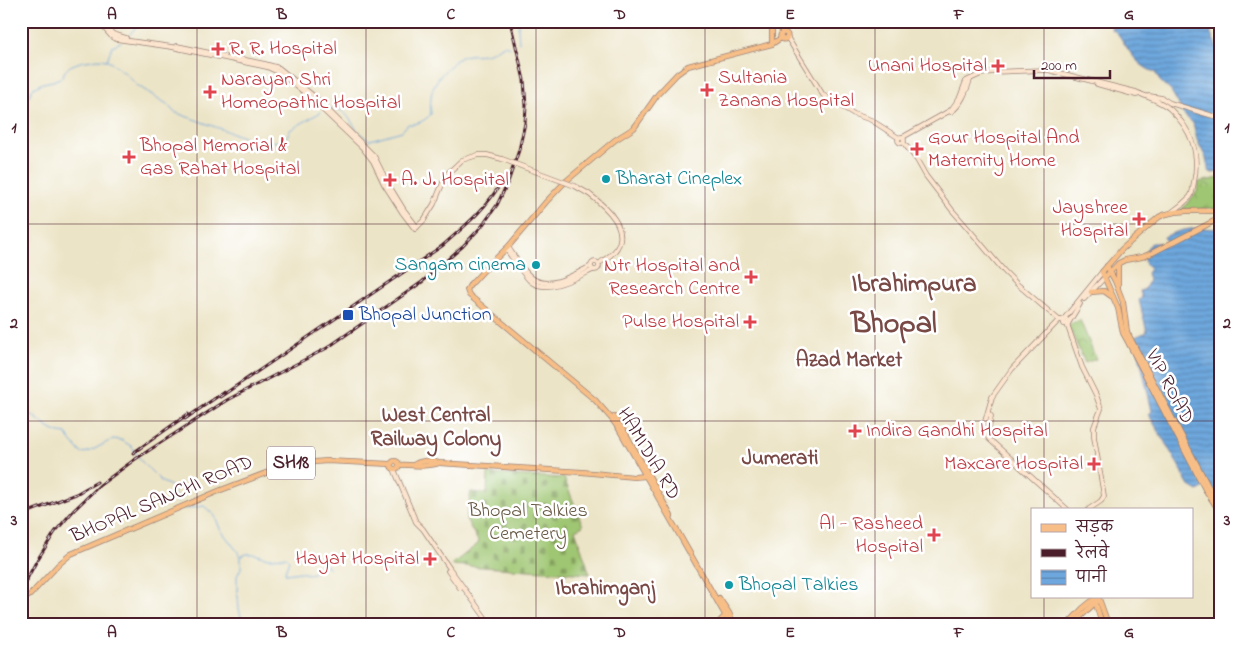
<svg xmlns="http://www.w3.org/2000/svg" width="1241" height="645" viewBox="0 0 1241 645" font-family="'Indie Flower','Playpen Sans Deva',sans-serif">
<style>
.cemetery{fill:url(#cemetery-stones);stroke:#74724e}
.park{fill:url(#park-crowns);stroke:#74724e}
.water{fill:url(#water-rules);stroke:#5c6384}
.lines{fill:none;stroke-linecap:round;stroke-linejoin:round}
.stream{stroke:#6da7dd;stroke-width:1}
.secondary-casing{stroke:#9b8278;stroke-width:5.5}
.primary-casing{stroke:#9b8278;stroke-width:6}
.secondary{stroke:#fce5cf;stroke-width:4}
.primary{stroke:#f7be87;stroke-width:4.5}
.rail-casing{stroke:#4a1f2b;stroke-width:3}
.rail{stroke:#fff;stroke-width:1;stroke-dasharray:4;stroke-linecap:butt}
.secondary-bridge-casing{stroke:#9b8278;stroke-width:5.5;stroke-linecap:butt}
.secondary-bridge{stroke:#fce5cf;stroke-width:4}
.grid{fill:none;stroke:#4a1f2b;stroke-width:1;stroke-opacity:0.55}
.health-dot{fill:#e0444e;stroke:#fff;stroke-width:2}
.culture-dot{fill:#0f9aa8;stroke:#fff;stroke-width:2}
.transit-dot{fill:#1a4fb4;stroke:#fff;stroke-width:2}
.labels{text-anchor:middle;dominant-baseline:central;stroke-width:5;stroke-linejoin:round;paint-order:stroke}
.shield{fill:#fff;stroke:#80626b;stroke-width:1}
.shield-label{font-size:19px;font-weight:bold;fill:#4a1f2b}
.health-label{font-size:20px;fill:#be3a42;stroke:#fff;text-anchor:start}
.culture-label{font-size:20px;fill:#0d838f;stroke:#fff;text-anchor:start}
.transit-label{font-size:20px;fill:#164399;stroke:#fff;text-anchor:start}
.street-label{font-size:20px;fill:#4a1f2b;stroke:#fff}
.park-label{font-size:20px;fill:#685944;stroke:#fff}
.neighbourhood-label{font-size:21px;font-weight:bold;fill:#794946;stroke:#fff}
.district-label{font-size:25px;font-weight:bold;fill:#794946;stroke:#fff}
.town-label{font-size:30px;font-weight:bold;fill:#794946;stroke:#fff}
.neatline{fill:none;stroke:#4a1f2b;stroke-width:2}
.grid-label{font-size:16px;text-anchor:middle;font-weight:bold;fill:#4a1f2b}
</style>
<defs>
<pattern id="cemetery-stones" width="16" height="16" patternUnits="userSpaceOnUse" patternTransform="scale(1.25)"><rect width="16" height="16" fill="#9fc672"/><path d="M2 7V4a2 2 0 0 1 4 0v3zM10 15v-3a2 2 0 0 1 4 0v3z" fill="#84a05e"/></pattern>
<pattern id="park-crowns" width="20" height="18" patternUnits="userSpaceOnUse" patternTransform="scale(1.25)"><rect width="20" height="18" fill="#9fc672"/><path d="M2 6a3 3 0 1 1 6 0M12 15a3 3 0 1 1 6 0" fill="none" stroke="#84a05e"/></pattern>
<pattern id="water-rules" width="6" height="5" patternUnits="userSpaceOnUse" patternTransform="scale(1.25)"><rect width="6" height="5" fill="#6da7dd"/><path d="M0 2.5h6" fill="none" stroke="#5c87b3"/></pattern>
</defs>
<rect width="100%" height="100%" fill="#fff"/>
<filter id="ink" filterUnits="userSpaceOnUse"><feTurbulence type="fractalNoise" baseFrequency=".02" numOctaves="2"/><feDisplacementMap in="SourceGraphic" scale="10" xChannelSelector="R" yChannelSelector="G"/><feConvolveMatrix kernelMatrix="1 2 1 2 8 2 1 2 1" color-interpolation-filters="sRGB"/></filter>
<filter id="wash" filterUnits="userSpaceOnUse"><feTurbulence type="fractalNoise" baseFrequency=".0096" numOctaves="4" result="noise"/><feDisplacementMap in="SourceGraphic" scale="20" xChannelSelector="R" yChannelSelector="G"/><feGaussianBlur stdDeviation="1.12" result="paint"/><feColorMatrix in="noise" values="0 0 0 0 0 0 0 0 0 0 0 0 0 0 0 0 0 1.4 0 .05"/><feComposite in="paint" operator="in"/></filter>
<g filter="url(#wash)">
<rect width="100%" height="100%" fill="#ece4c6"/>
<polygon class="cemetery" points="488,474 564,478 583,526 575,530 590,574 451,565 479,543 466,519 471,492 487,494"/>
<g class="park">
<polygon points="1220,178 1220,208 1181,210 1197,192 1199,182"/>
<polygon points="1080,320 1096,359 1085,363 1068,325"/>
</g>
<g class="water">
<path d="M1113 21H1210L1211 34 1220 54V172L1212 173 1209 171 1206 158 1197 140 1193 123 1183 114 1178 103 1171 91 1160 81 1155 72C1141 68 1132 56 1124 43 1120 37 1118 32 1111 29Z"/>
<path d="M1201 228 1220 229V501L1209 484 1198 491 1188 485 1183 473 1149 415 1152 411 1135 337 1147 332 1139 300 1142 298 1140 291 1145 289 1149 280 1147 273 1150 269 1144 261C1144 253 1146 249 1151 243H1159L1158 245 1160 246 1161 245 1165 247 1168 244 1164 237C1176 231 1187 229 1201 228Z"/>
</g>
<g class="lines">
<g class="stream">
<polyline points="130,34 141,21"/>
<polyline points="519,43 518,27 520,21"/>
<polyline points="107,60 112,46 121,42"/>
<path d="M330 109C344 106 350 120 357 130 361 135 365 137 370 140L402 131 408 124C416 125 425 121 431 114 429 92 433 81 450 66 454 62 458 58 463 56 471 54 479 55 486 54 493 52 498 48 504 45L510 47"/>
<polyline points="21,111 33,88 43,83 53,81 62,77 65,71 70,66 80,62 98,59 107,60 124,72 138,86 167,104 174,112 246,138 277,142 285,140 290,130 321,112"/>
<path d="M21 410C39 415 46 433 66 434L71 441 81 453 89 452 113 439 121 440 131 446 142 462 162 482 171 486 178 503"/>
<polyline points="184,509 204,506 215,516 220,529 241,556 241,568 237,576 237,587 239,609 243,624"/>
<path d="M242 556C251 550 260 557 269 558 275 558 281 557 286 557L289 560 285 571 286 574 300 572 308 574 313 573 324 564 329 568"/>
</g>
</g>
</g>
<g filter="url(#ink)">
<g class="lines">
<g class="secondary-casing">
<g id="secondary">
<polyline points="98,21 111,36 116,39 172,47 267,67 278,72 304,92 362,147 373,161 384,184 402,212 415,229 424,220"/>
<polyline points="101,21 113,34 126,38"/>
<polyline points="787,37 823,95 854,114 871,120 899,138"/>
<polyline points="177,46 224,56"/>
<polyline points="231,57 265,64 279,68 316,98 374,156 388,184 404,210 417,227"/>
<polyline points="1097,84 1136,95 1140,94"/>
<polyline points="1149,96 1162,98 1170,103 1220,118"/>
<path d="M951 112C961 105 966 92 970 80"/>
<path d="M903 137 951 110 960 97 966 81 981 74 992 72 1048 70 1136 92C1147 97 1161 101 1170 109 1192 130 1200 153 1194 182 1193 187 1193 193 1190 197 1185 202 1178 208 1172 212"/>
<circle cx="901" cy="140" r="3"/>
<polyline points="903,142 917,160 926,176 952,210 972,233 1004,271 1017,284 1059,320 1063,320"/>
<path d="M589 194C605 206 633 230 614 252 610 256 606 259 601 262"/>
<path d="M508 247C515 257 522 270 532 278 549 291 575 274 591 266"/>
<path d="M506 249C512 257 522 273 530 281 546 295 577 277 593 270"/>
<circle cx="595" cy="266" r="4"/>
<polyline points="1084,299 1105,277"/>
<polyline points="1065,319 1069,321 1068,324 1064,324 1063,320 1102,272"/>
<polyline points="1059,320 1012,369 992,397 984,425 984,431 989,439 1067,509"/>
<polyline points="1069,322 1080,304"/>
<polyline points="1067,324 1082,367 1096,395 1101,409 1094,427 1094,437 1104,496 1101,501 1089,509"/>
<polyline points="988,413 991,416 989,428 990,436"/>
<polyline points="394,469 416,522 423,529 450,569 490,624"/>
<polyline points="448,571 460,588"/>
</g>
</g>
<g class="primary-casing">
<g id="primary">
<polyline points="775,21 783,32"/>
<polyline points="772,24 772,44"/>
<circle cx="784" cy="36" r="3.5"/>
<path d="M1220 211C1203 211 1174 209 1159 217L1122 249 1102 272 1118 308 1123 333 1128 342 1205 489 1220 512"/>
<polyline points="1118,264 1118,286"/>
<polyline points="1107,266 1115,281 1123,302 1127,332 1208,486 1220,506"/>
<polyline points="1105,277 1119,263 1125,260 1142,257 1152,253 1220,218"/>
<polyline points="1091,292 1104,291 1111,296"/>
<polyline points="614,417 626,434 671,516"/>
<circle cx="395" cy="465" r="4"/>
<path d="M415 464C422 460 431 460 439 463L582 472 634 477 646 476"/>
<path d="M399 465C412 464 426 468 439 463"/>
<polyline points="719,598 729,613 734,624"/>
<polyline points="21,601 30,595 59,564 71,554 221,490 290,464 327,461 391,464"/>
<polyline points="1095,601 1102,624"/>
<polyline points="717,624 727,614"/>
<polyline points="731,624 728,620 619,429 611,418 595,400 469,295 467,290 471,283 473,282 485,269 508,247 546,202 565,182 615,140 634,128 658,94 677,74 688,66 772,44 781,38"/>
<polyline points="1068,624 1083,608 1098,596 1108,624"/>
<polyline points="1073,624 1099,599"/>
</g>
</g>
<use href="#secondary" class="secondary"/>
<use href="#primary" class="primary"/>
<g class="rail-casing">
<g id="rail">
<path d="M220 397 442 246C465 226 487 208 502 181"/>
<polyline points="185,419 224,392"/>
<polyline points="133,453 188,414"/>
<polyline points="21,515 76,494 97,482"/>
<polyline points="21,590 36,562 55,532 74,510 100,485 134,460 227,400 327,348 422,282 463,246 482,226 497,205 508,182 519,150 525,123 526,106 524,80 510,21"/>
</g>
</g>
<use href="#rail" class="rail"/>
<g class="secondary-bridge-casing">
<polyline id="secondary-bridge" points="424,220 434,204 444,180 448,173 462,160 478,155 487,155 502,159 575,186 589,194"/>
</g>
<use href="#secondary-bridge" class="secondary-bridge"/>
</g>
</g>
<path class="grid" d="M197 21V624M366 21V624M536 21V624M705 21V624M875 21V624M1044 21V509M21 224H1220M21 421H1220M1044 596V624"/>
<g class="health-dot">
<path d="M215.5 41.5h5v5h5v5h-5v5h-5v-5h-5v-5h5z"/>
<path d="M995.5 58.5h5v5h5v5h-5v5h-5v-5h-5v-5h5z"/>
<path d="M704.5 82.5h5v5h5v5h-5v5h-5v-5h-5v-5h5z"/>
<path d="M207.5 84.5h5v5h5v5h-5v5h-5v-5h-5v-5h5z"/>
<path d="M914.5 141.5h5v5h5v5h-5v5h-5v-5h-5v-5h5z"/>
<path d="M126.5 149.5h5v5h5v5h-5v5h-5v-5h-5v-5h5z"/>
<path d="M387.5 172.5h5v5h5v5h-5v5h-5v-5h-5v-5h5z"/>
<path d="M1136.5 211.5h5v5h5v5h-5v5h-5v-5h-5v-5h5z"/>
<path d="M748.5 269.5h5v5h5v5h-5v5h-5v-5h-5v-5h5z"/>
<path d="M747.5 314.5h5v5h5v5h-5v5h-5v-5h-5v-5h5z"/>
<path d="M852.5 423.5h5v5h5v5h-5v5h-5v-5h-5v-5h5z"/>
<path d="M1091.5 456.5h5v5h5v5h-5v5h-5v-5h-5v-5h5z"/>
<path d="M931.5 527.5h5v5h5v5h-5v5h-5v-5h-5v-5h5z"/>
<path d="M427.5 551.5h5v5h5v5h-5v5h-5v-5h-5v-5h5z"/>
</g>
<g class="culture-dot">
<circle cx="606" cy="179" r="5"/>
<circle cx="536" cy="265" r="5"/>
<circle cx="729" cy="585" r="5"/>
</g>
<rect class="transit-dot" x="342" y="309" width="12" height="12" rx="2.5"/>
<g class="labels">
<rect class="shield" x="267" y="446.5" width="48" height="33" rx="4"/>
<g class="shield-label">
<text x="291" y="463">SH18</text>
</g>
<g class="health-label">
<text x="229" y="49">R. R. Hospital</text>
<text x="987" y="66" text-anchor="end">Unani Hospital</text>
<text x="718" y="78">Sultania<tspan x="718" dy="23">Zanana Hospital</tspan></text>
<text x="221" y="80">Narayan Shri<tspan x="221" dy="23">Homeopathic Hospital</tspan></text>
<text x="928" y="138">Gour Hospital And<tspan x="928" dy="23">Maternity Home</tspan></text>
<text x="140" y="146">Bhopal Memorial &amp;<tspan x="140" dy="23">Gas Rahat Hospital</tspan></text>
<text x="401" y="180">A. J. Hospital</text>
<text x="1128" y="208" text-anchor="end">Jayshree<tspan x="1128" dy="23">Hospital</tspan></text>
<text x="740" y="266" text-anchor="end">Ntr Hospital and<tspan x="740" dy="23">Research Centre</tspan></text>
<text x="739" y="322" text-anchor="end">Pulse Hospital</text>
<text x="866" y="431">Indira Gandhi Hospital</text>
<text x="1083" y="464" text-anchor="end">Maxcare Hospital</text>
<text x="923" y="524" text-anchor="end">Al - Rasheed<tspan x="923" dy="23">Hospital</tspan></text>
<text x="419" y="559" text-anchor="end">Hayat Hospital</text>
</g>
<g class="culture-label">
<text x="616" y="179">Bharat Cineplex</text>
<text x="526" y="265" text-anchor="end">Sangam cinema</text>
<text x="739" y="585">Bhopal Talkies</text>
</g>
<g class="transit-label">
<text x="359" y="315">Bhopal Junction</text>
</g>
<g class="street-label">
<text transform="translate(1169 387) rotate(62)">VIP ROAD</text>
<text transform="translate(648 454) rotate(59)">HAMIDIA RD</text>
<text transform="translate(162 500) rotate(-23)">BHOPAL SANCHI ROAD</text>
</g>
<g class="park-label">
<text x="528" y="511">Bhopal Talkies<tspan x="528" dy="23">Cemetery</tspan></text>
</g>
<g class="neighbourhood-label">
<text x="849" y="361">Azad Market</text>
<text x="436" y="416">West Central<tspan x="436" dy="24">Railway Colony</tspan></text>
<text x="780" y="459">Jumerati</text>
<text x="605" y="589">Ibrahimganj</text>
</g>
<g class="district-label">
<text x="914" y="285">Ibrahimpura</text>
</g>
<g class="town-label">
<text x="894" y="325">Bhopal</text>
</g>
</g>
<rect width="1241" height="645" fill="none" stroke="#fff" stroke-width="55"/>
<rect x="1031" y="508" width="162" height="90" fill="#ffffff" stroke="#b7a5aa"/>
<rect x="1041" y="524" width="25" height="8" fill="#f7be87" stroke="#b7a5aa"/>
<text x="1076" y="532" font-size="15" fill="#4a1f2b">सड़क</text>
<rect x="1041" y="549" width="25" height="8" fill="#4a1f2b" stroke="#b7a5aa"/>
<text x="1076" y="558" font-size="15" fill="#4a1f2b">रेलवे</text>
<rect x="1041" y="570" width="25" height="15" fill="url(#water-rules)" stroke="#b7a5aa"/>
<text x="1076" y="582" font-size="15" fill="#4a1f2b">पानी</text>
<path d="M1034 70v8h76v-8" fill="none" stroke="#4a1f2b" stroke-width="2.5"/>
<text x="1041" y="70" font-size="15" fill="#4a1f2b" stroke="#ffffff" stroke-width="4" paint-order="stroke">200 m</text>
<rect x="28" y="28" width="1186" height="590" class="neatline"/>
<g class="grid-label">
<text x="112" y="19">A</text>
<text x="282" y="19">B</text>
<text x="451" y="19">C</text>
<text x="620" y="19">D</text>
<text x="790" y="19">E</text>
<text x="959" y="19">F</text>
<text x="1129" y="19">G</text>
<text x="14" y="132">1</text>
<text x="1227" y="132">1</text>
<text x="14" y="328">2</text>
<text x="1227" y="328">2</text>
<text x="14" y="525">3</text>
<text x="1227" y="525">3</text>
<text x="112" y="637">A</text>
<text x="282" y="637">B</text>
<text x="451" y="637">C</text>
<text x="620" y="637">D</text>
<text x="790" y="637">E</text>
<text x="959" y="637">F</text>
<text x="1129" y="637">G</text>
</g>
</svg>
